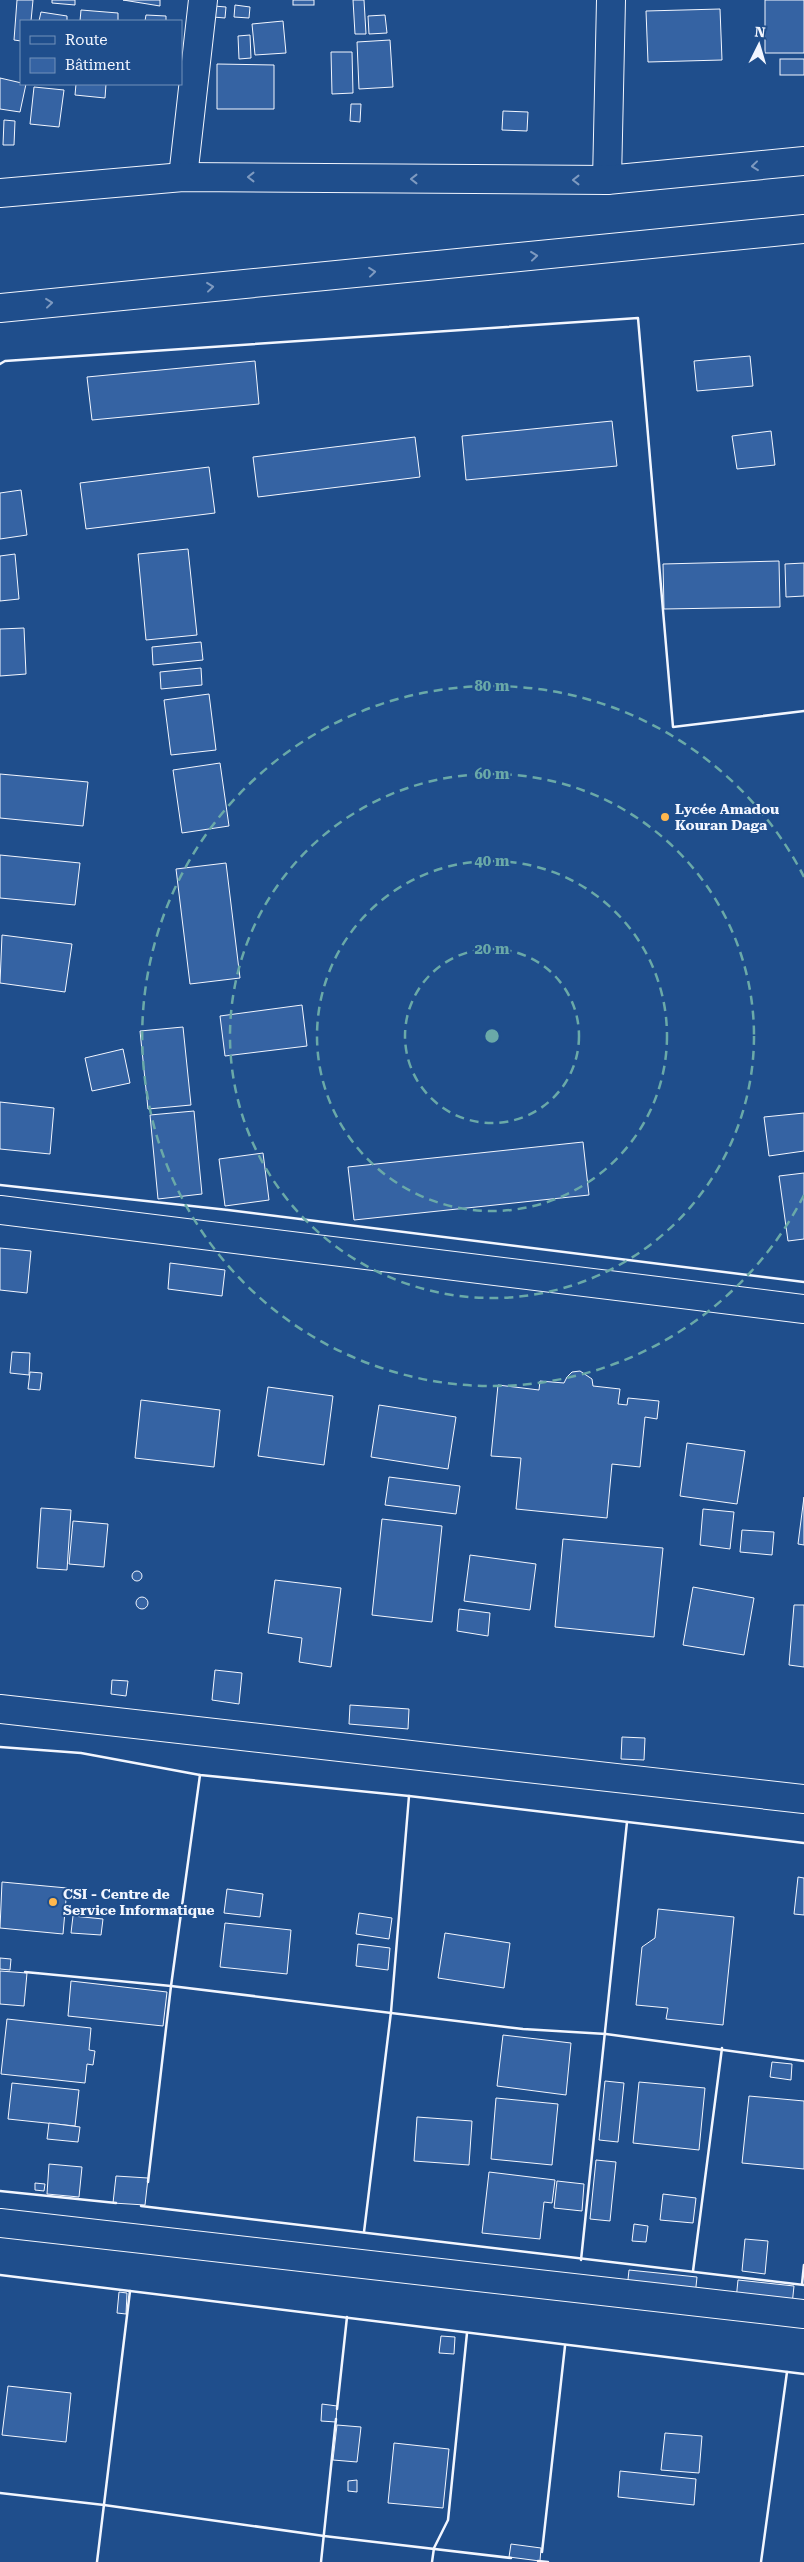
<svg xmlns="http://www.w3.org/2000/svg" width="804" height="2562" viewBox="0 0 804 2562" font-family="'Roboto Serif',serif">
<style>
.building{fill:#3563a3;stroke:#f2f6ff}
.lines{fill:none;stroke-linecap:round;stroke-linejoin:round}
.minor-casing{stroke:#f2f6ff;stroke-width:30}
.minor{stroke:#1f4e8c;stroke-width:28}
.wall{stroke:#f2f6ff;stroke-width:2.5}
.oneway{stroke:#7e9ac0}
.ring{fill:none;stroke:#6aa9a8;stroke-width:2.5;stroke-dasharray:9 6}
.poi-dot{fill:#ffb74d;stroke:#1f4e8c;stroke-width:2}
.labels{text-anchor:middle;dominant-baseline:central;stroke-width:4;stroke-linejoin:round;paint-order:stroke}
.poi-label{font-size:14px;font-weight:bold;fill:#f2f6ff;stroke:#1f4e8c;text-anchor:start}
.centre{fill:#6aa9a8;stroke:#1f4e8c;stroke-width:2.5}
.ring-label{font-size:15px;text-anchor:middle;font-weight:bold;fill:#6aa9a8;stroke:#1f4e8c;stroke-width:4;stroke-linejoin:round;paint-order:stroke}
</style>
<rect width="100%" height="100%" fill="#1f4e8c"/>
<g class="building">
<polygon points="17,0 33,0 31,21 21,21 21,41 14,40"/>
<polygon points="52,0 75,0 75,5 52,3"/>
<polygon points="123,0 160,0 160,6"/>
<rect x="293" y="0" width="21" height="5"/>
<polygon points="353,0 364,0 366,34 355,34"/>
<rect x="765" y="0" width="39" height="53"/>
<polygon points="235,5 250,7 249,18 234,17"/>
<polygon points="214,6 226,7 225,18 213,17"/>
<polygon points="720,9 722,60 648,62 646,11"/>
<polygon points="81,10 118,13 118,21 80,21"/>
<polygon points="41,12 67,16 67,21 39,21"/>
<polygon points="146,15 166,16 166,21 145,21"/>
<polygon points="385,15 387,33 369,34 368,16"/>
<polygon points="283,21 286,53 255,55 252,24"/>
<polygon points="250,35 251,58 239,59 238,36"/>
<polygon points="390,40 393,87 359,89 357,42"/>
<polygon points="331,52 352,52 353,93 332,94"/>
<rect x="780" y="59" width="24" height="16"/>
<polygon points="217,64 274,65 274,109 217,109"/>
<polygon points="0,78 26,84 20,112 0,109"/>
<polygon points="76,84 106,84 105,98 75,95"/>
<polygon points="34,87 64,90 59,127 30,124"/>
<polygon points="351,104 361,104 360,122 350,121"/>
<polygon points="503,111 528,112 527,131 502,130"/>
<polygon points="4,120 15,121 14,145 3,145"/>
<polygon points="750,356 753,386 697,391 694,361"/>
<polygon points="255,361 259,404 92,420 87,377"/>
<polygon points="612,421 617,466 466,480 462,436"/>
<polygon points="771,431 775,465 737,469 732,436"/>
<polygon points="415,437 420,477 258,497 253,457"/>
<polygon points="209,467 215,513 86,529 80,483"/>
<polygon points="21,490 27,535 0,539 0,493"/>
<polygon points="188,549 197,635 146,640 138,554"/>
<polygon points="15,554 19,599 0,601 0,556"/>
<polygon points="779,561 780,607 664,609 663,564"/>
<polygon points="804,563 804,596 786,597 785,564"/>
<polygon points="24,628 26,674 0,676 0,629"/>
<polygon points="201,642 203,660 153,665 152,647"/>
<polygon points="201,668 202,685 161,689 160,672"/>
<polygon points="209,694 216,750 171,755 164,700"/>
<polygon points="220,763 229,826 182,833 173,770"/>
<polygon points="0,774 88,782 83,826 0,818"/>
<polygon points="0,855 80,863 75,905 0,898"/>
<polygon points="226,863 240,978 190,984 176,869"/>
<polygon points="2,935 72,944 65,992 0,983"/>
<polygon points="302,1005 307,1046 225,1056 220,1016"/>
<polygon points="183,1027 191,1105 148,1109 140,1031"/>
<polygon points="123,1049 130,1083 92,1091 85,1058"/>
<polygon points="0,1102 54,1108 50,1154 0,1149"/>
<polygon points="194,1111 202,1194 158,1199 150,1115"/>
<polygon points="804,1113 804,1151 769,1156 764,1117"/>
<polygon points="583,1142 589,1195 354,1220 348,1167"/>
<polygon points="263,1153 269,1200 225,1206 219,1159"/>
<polygon points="804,1173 804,1239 788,1241 779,1176"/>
<polygon points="0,1248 31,1251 27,1293 0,1290"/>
<polygon points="170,1263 225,1270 222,1296 168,1289"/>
<polygon points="12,1352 30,1353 29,1375 10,1373"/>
<polygon points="580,1371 592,1379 593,1386 620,1389 618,1404 627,1405 628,1398 659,1401 657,1419 645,1417 640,1467 612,1464 607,1518 516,1509 521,1458 491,1456 498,1385 539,1390 540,1381 564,1383 567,1377 572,1372"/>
<polygon points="30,1372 42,1373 40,1390 28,1389"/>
<polygon points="268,1387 333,1396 324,1465 258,1456"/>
<polygon points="141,1400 220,1410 214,1467 135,1458"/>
<polygon points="379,1405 456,1417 448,1469 371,1457"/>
<polygon points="687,1443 745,1451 737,1504 680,1496"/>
<polygon points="389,1477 460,1486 456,1514 385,1505"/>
<polygon points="804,1497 804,1545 798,1544"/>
<polygon points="41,1508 71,1510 67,1570 37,1568"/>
<polygon points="703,1509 734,1512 730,1549 700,1545"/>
<polygon points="382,1519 442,1526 432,1622 372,1615"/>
<polygon points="73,1521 108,1524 104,1567 69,1564"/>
<polygon points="742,1530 774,1532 772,1555 740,1552"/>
<polygon points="563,1539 663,1548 654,1637 555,1627"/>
<polygon points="470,1555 536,1564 530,1610 464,1601"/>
<circle cx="137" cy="1576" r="5"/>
<polygon points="275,1580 341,1588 331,1667 299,1662 302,1638 268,1633"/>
<polygon points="693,1587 754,1598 744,1655 683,1645"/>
<circle cx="142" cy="1603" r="6"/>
<polygon points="794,1605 804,1605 804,1667 789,1665"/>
<polygon points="459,1609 490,1613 488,1636 457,1631"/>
<polygon points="215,1670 242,1673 239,1704 212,1700"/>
<polygon points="112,1680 128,1681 126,1696 111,1694"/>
<polygon points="350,1705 409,1709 408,1729 349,1724"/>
<polygon points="622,1737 645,1738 644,1760 621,1759"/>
<polygon points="798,1877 804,1878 804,1915 794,1914"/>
<polygon points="2,1882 67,1888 63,1934 0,1928"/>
<polygon points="227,1889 263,1894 260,1917 224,1913"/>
<polygon points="658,1909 734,1917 723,2025 666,2019 668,2008 636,2005 642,1947 655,1938"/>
<polygon points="359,1913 392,1918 389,1939 356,1934"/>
<polygon points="73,1916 103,1919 101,1935 71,1933"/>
<polygon points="225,1923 291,1930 287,1974 220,1967"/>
<polygon points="445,1933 510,1943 504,1988 438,1978"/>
<polygon points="358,1944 390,1948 388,1970 356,1966"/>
<polygon points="0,1958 11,1959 10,1970 0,1969"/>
<polygon points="0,1971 27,1973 24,2006 0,2004"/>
<polygon points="71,1981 167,1992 163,2026 68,2016"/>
<polygon points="7,2019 91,2028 89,2050 95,2051 93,2065 87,2064 85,2083 1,2074"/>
<polygon points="503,2035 571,2043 566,2095 497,2086"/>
<polygon points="772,2062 792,2064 791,2080 770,2077"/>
<polygon points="605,2081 624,2083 618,2142 599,2140"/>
<polygon points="639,2082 705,2088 699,2150 633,2143"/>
<polygon points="12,2083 79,2090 75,2126 8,2119"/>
<polygon points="749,2096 804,2101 804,2169 742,2163"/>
<polygon points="496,2098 558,2104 552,2165 491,2159"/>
<polygon points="417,2117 472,2121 469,2165 414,2161"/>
<polygon points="49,2123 80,2127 78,2142 47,2139"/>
<polygon points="596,2160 616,2162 610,2221 590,2219"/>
<polygon points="49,2164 82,2167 79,2197 47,2194"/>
<polygon points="489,2172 555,2180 552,2203 544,2202 540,2239 482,2233"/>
<polygon points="116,2176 148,2178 145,2205 113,2203"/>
<polygon points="557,2181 584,2184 582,2211 554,2208"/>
<polygon points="35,2183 45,2184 44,2191 35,2190"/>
<polygon points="663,2194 696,2198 693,2223 660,2220"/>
<polygon points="634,2224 648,2226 646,2242 632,2241"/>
<polygon points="745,2239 768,2241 765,2274 742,2271"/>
<polygon points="629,2270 697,2277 695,2296 627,2289"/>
<polygon points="738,2280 794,2286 792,2305 736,2300"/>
<polygon points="119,2292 127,2293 126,2314 117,2313"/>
<polygon points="441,2336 455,2337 454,2354 439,2353"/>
<polygon points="8,2386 71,2393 66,2442 2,2435"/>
<polygon points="322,2404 337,2406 336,2422 321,2421"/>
<polygon points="337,2425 361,2427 357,2462 333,2460"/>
<polygon points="665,2433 702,2436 699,2473 661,2470"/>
<polygon points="394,2443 449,2449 443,2508 388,2503"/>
<polygon points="620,2471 696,2479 694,2505 618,2497"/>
<polygon points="357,2480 357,2492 348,2491 348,2481"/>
<polygon points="511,2544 541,2548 540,2561 509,2557"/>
</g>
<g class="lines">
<g class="minor-casing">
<g id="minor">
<polyline points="183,177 203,0"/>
<polyline points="607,180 611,0"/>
<polyline points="0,193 183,177 607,180 804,161"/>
<polyline points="0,308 804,229"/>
<polyline points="0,1210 804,1309"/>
<polyline points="0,1709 804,1799"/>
<polyline points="0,2223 804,2314"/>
</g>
</g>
<use href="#minor" class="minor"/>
<g class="wall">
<polyline points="0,364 5,361 638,318 673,727 804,711"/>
<polyline points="0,1185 228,1210 804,1282"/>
<polyline points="0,1747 81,1753 200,1775 409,1796 804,1843"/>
<polyline points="25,1972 171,1986 523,2029 606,2034 804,2061"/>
<polyline points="148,2182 171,1986 200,1775"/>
<polyline points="0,2191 116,2203"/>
<polyline points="141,2206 804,2285"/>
<polyline points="364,2232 391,2012 409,1796"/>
<polyline points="581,2260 627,1822"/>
<polyline points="693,2271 722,2048"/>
<polyline points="0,2275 804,2374"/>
<polyline points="802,2284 804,2265"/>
<polyline points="337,2409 347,2317"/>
<polyline points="0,2493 104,2505 324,2536 511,2558"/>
<polyline points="542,2552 565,2346"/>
<polyline points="538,2561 548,2562"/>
<polyline points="97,2562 130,2291"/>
<polyline points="321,2562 336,2419"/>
<polyline points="432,2562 434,2548 448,2520 467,2333"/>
<polyline points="761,2562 787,2372"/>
</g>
</g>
<defs><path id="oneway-chevron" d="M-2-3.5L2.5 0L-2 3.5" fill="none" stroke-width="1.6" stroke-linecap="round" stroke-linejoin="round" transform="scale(1.25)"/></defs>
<g class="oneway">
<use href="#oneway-chevron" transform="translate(755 166) rotate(174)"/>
<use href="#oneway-chevron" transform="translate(251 177) rotate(-180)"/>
<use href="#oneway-chevron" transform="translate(414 179) rotate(-180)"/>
<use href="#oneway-chevron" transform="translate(576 180) rotate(-180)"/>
<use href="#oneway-chevron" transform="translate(534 256) rotate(-6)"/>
<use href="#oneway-chevron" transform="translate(372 272) rotate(-6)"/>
<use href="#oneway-chevron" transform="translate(210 287) rotate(-6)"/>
<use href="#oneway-chevron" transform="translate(49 303) rotate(-6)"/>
</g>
<g class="ring">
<circle cx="492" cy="1036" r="87"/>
<circle cx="492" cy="1036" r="175"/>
<circle cx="492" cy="1036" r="262"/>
<path d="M804 1195A350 350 0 1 1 804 877"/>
</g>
<g class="poi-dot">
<circle cx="665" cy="817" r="5"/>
<circle cx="53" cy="1902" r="5"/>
</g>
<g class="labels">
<g class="poi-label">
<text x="675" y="809">Lycée Amadou<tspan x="675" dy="16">Kouran Daga</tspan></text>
<text x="63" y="1894">CSI - Centre de<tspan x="63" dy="16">Service Informatique</tspan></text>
</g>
</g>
<circle cx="492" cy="1036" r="8" class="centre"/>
<g class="ring-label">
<text x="492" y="691">80 m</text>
<text x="492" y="779">60 m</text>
<text x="492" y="866">40 m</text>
<text x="492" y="954">20 m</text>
</g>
<rect x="20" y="20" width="162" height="65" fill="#1f4e8c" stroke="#7391ba"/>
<rect x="30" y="36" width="25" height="8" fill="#1f4e8c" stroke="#7391ba"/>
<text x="65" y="45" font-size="15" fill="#f2f6ff">Route</text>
<rect x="30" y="58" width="25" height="15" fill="#3563a3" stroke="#7391ba"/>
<text x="65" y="70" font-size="15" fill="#f2f6ff">Bâtiment</text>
<g transform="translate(759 45) rotate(5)" stroke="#1f4e8c" stroke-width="4" paint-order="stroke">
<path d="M0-4L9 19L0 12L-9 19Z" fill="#f2f6ff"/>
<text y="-8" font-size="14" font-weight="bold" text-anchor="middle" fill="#f2f6ff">N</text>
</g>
</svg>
